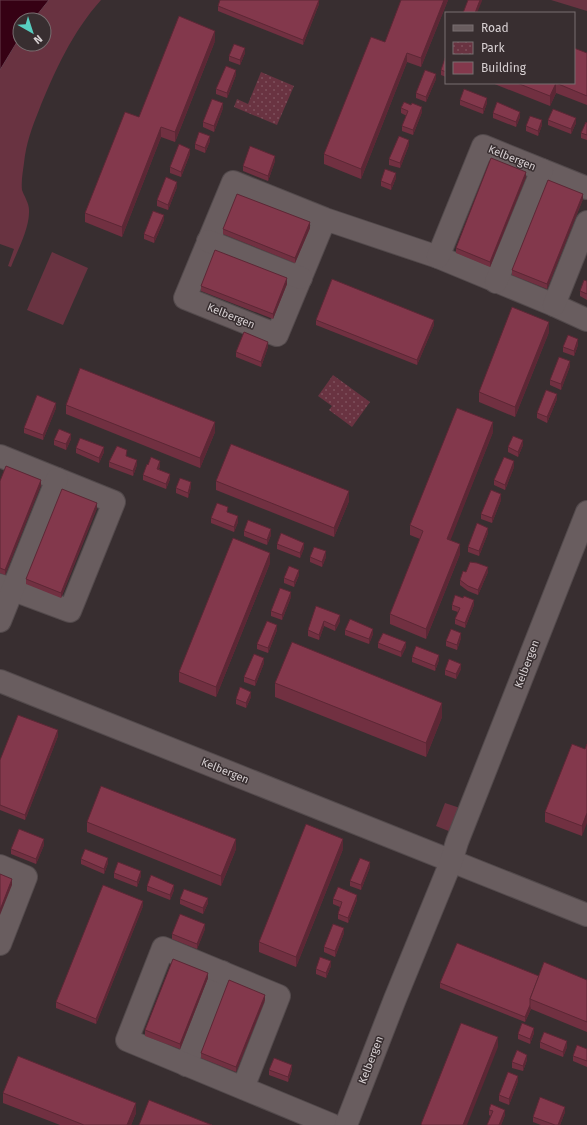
<svg xmlns="http://www.w3.org/2000/svg" width="587" height="1125" viewBox="0 0 587 1125" font-family="'Fira Sans',sans-serif">
<style>
.green{fill:#693341}
.park{fill:url(#park-dots)}
.water{fill:#360114;stroke:#673f4d}
.lines{fill:none;stroke-linecap:round;stroke-linejoin:round}
.minor-casing{stroke:#534a4c;stroke-width:24}
.minor{stroke:#695d5f;stroke-width:22}
.wall{fill:#713041}
.shaded-wall{fill:#5c2735}
.building{fill:#83384c;stroke:#5c2735}
.labels{text-anchor:middle;dominant-baseline:central;stroke-width:3;stroke-linejoin:round;paint-order:stroke}
.street-label{font-size:11px;fill:#d8d1d3;stroke:#382e30}
</style>
<defs>
<pattern id="park-dots" width="8" height="8" patternUnits="userSpaceOnUse"><rect width="8" height="8" fill="#693341"/><path d="M2 2h.1M6 6h.1" fill="none" stroke="#7e505c" stroke-width="1.8" stroke-linecap="round"/></pattern>
</defs>
<rect width="100%" height="100%" fill="#382e30"/>
<g class="green">
<path d="M49 0H101C73 31 54 72 39 110 32 127 26 144 24 163 23 171 21 181 22 190 24 196 29 203 29 210 30 228 17 251 11 267L8 266 14 249 0 244V70L20 37V44H44V20H33Z"/>
<polygon points="551,0 587,0 587,11"/>
<polygon points="52,252 88,268 63,325 27,310"/>
<polygon points="445,803 460,808 451,832 436,826"/>
</g>
<g class="park">
<polygon points="261,72 294,86 277,125 234,107 237,99 248,104"/>
<polygon points="333,375 370,402 352,427 329,410 332,406 318,396"/>
</g>
<polygon class="water" points="0,0 49,0 33,20 20,20 20,37 0,70"/>
<g class="lines">
<g class="minor-casing">
<g id="minor">
<polyline points="325,219 277,335 185,298 233,182 325,219 438,257 554,305 587,320"/>
<polyline points="208,241 301,278"/>
<polyline points="438,257 483,146 587,188"/>
<polyline points="496,282 542,170"/>
<polyline points="554,305 587,222"/>
<polyline points="0,456 114,502 70,611 0,585"/>
<polyline points="0,621 57,479"/>
<polyline points="0,681 587,915"/>
<polyline points="0,866 26,877 0,944"/>
<polyline points="186,1065 222,972"/>
<polyline points="243,1088 279,996 163,948 127,1040 332,1125"/>
<polyline points="346,1125 395,999 451,862 457,842 587,512"/>
</g>
</g>
<use href="#minor" class="minor"/>
</g>
<g class="wall">
<polygon points="319,0 319,4 303,45 218,11 218,6"/>
<polygon points="448,0 421,67 407,62 361,179 324,164 324,154 385,42"/>
<polygon points="215,41 175,142 161,137 122,237 85,222 85,213"/>
<polygon points="245,53 240,65 229,61 229,56"/>
<polygon points="587,53 587,105 556,93 550,106 492,83 574,83"/>
<polygon points="446,58 446,77 441,75 441,70"/>
<polygon points="236,75 227,98 216,94 216,89"/>
<polygon points="436,79 426,102 416,98 416,93"/>
<polygon points="460,100 487,103 483,114 460,105"/>
<polygon points="223,108 214,132 203,127 203,122"/>
<polygon points="401,108 422,112 413,135 402,131 402,126 407,116 401,113"/>
<polygon points="493,113 520,117 516,127 493,118"/>
<polygon points="548,120 576,123 571,134 548,125"/>
<polygon points="587,123 587,140 581,138 581,133"/>
<polygon points="542,125 538,136 526,131 526,126"/>
<polygon points="210,141 205,153 195,149 195,144"/>
<polygon points="409,145 400,168 389,165 389,159"/>
<polygon points="190,154 181,177 170,173 170,167"/>
<polygon points="275,161 268,181 243,171 243,166"/>
<polygon points="526,177 490,267 456,253 456,248"/>
<polygon points="396,178 391,190 381,186 381,181"/>
<polygon points="177,187 168,210 157,206 157,200"/>
<polygon points="583,199 547,289 512,275 512,270"/>
<polygon points="164,220 154,243 144,239 144,234"/>
<polygon points="310,228 295,263 223,234 223,229"/>
<polygon points="587,281 587,300 580,296 580,291"/>
<polygon points="287,284 273,319 201,291 201,286"/>
<polygon points="316,320 434,325 417,365 316,325"/>
<polygon points="549,332 515,417 479,402 479,392"/>
<polygon points="578,345 574,356 563,352 563,347"/>
<polygon points="268,347 261,367 236,357 236,352"/>
<polygon points="570,366 561,390 550,385 550,380"/>
<polygon points="557,399 547,423 537,418 537,413"/>
<polygon points="66,405 215,432 200,468 66,414"/>
<polygon points="56,408 43,440 24,433 24,428"/>
<polygon points="493,432 450,540 460,554 426,639 390,624 390,614 420,539 410,535 410,525"/>
<polygon points="71,439 66,450 54,445 54,440"/>
<polygon points="523,445 518,457 508,452 508,447"/>
<polygon points="76,448 104,452 99,463 76,453"/>
<polygon points="127,456 137,465 133,476 109,467 109,462"/>
<polygon points="148,465 160,466 159,469 170,479 166,489 143,480 143,475"/>
<polygon points="514,467 505,490 494,485 494,480"/>
<polygon points="0,481 41,485 5,575 0,573"/>
<polygon points="216,481 349,501 334,537 216,490"/>
<polygon points="191,487 188,498 176,493 176,488"/>
<polygon points="501,500 492,523 481,519 481,514"/>
<polygon points="97,508 61,598 26,584 26,579"/>
<polygon points="211,518 238,522 234,532 211,523"/>
<polygon points="244,531 271,535 267,545 244,536"/>
<polygon points="488,533 479,556 468,552 468,547"/>
<polygon points="277,544 304,548 300,558 277,549"/>
<polygon points="310,557 326,557 322,567 310,562"/>
<polygon points="270,563 216,697 179,682 179,672"/>
<polygon points="466,572 488,572 478,595 468,591 460,585 460,580"/>
<polygon points="299,575 294,587 284,583 284,578"/>
<polygon points="291,597 282,620 271,616 271,611"/>
<polygon points="452,605 474,605 465,628 455,624 455,619 458,612 452,610"/>
<polygon points="316,606 340,621 335,631 324,626 319,640 308,636 308,630"/>
<polygon points="277,630 268,653 257,649 257,644"/>
<polygon points="345,630 373,634 369,644 345,635"/>
<polygon points="461,638 457,650 446,646 446,641"/>
<polygon points="378,643 406,647 401,657 378,648"/>
<polygon points="412,657 439,660 435,671 412,662"/>
<polygon points="264,663 255,686 244,682 244,677"/>
<polygon points="461,669 456,679 445,675 445,670"/>
<polygon points="275,683 442,717 426,757 275,697"/>
<polygon points="251,697 246,708 236,704 236,699"/>
<polygon points="58,736 25,820 0,810 0,760"/>
<polygon points="585,749 582,836 545,822 545,812"/>
<polygon points="87,822 236,849 221,886 87,832"/>
<polygon points="44,845 36,864 11,854 11,849"/>
<polygon points="343,849 296,967 259,952 259,942"/>
<polygon points="81,859 108,863 104,874 81,864"/>
<polygon points="370,867 361,890 350,886 350,881"/>
<polygon points="114,873 141,876 137,887 114,878"/>
<polygon points="147,886 174,890 170,900 147,891"/>
<polygon points="180,899 208,903 203,914 180,904"/>
<polygon points="333,899 357,900 348,923 338,919 338,914 340,907 333,904"/>
<polygon points="143,906 96,1024 56,1008 56,1002"/>
<polygon points="205,929 197,949 172,939 172,934"/>
<polygon points="344,933 335,957 324,952 324,947"/>
<polygon points="331,966 326,978 316,974 316,969"/>
<polygon points="539,976 587,980 587,1032 531,1009 525,1022 440,988 440,983"/>
<polygon points="208,978 180,1049 145,1036 145,1030"/>
<polygon points="265,1000 236,1072 201,1058 201,1053"/>
<polygon points="534,1033 530,1044 518,1039 518,1034"/>
<polygon points="540,1042 567,1047 563,1057 540,1048"/>
<polygon points="587,1049 587,1067 573,1061 573,1056"/>
<polygon points="527,1060 523,1071 512,1068 512,1062"/>
<polygon points="269,1070 292,1070 288,1082 269,1075"/>
<polygon points="518,1081 509,1105 499,1101 499,1095"/>
<polygon points="3,1093 136,1113 131,1125 60,1125 3,1103"/>
<polygon points="489,1110 505,1115 501,1125 487,1125 491,1116 489,1115"/>
<polygon points="565,1112 560,1125 541,1125 533,1122 533,1117"/>
</g>
<g class="shaded-wall">
<polygon points="319,0 319,4 303,45 303,40"/>
<polygon points="444,0 448,0 421,67 421,58"/>
<polygon points="480,0 482,0 482,1 477,13 475,13"/>
<polygon points="215,31 215,41 175,142 175,132"/>
<polygon points="245,48 245,53 240,65 240,60"/>
<polygon points="407,53 407,62 361,179 361,169"/>
<polygon points="236,70 236,75 227,98 227,93"/>
<polygon points="436,74 436,79 426,102 426,97"/>
<polygon points="556,83 556,93 550,106 550,96"/>
<polygon points="487,98 487,103 483,114 483,109"/>
<polygon points="223,103 223,108 214,132 214,126"/>
<polygon points="422,107 422,112 413,135 413,130"/>
<polygon points="520,112 520,117 516,127 516,122"/>
<polygon points="576,118 576,123 571,134 571,129"/>
<polygon points="542,120 542,125 538,136 538,131"/>
<polygon points="161,127 161,137 122,237 122,227"/>
<polygon points="210,136 210,141 205,153 205,148"/>
<polygon points="409,140 409,145 400,168 400,163"/>
<polygon points="190,149 190,154 181,177 181,172"/>
<polygon points="275,156 275,161 268,181 268,176"/>
<polygon points="526,172 526,177 490,267 490,262"/>
<polygon points="396,173 396,178 391,190 391,185"/>
<polygon points="177,182 177,187 168,210 168,205"/>
<polygon points="583,194 583,199 547,289 547,284"/>
<polygon points="164,215 164,220 154,243 154,238"/>
<polygon points="310,222 310,228 295,263 295,258"/>
<polygon points="287,278 287,284 273,319 273,314"/>
<polygon points="434,320 434,325 417,365 417,360"/>
<polygon points="549,322 549,332 515,417 515,407"/>
<polygon points="578,339 578,345 574,356 574,351"/>
<polygon points="268,342 268,347 261,367 261,362"/>
<polygon points="570,361 570,366 561,390 561,384"/>
<polygon points="557,394 557,399 547,423 547,417"/>
<polygon points="56,403 56,408 43,440 43,435"/>
<polygon points="215,422 215,432 200,468 200,458"/>
<polygon points="493,422 493,432 447,549 447,539"/>
<polygon points="71,434 71,439 66,450 66,444"/>
<polygon points="523,440 523,445 518,457 518,452"/>
<polygon points="104,447 104,452 99,463 99,458"/>
<polygon points="137,460 137,465 133,476 133,471"/>
<polygon points="160,461 160,466 157,474 157,469"/>
<polygon points="514,461 514,467 505,490 505,485"/>
<polygon points="170,474 170,479 166,489 166,484"/>
<polygon points="41,480 41,485 5,575 5,570"/>
<polygon points="191,482 191,487 188,498 188,493"/>
<polygon points="349,491 349,501 334,537 334,528"/>
<polygon points="501,494 501,500 492,523 492,518"/>
<polygon points="97,503 97,508 61,598 61,593"/>
<polygon points="238,516 238,522 234,532 234,527"/>
<polygon points="488,528 488,533 479,556 479,551"/>
<polygon points="271,529 271,535 267,545 267,540"/>
<polygon points="304,543 304,548 300,558 300,553"/>
<polygon points="460,544 460,554 426,639 426,629"/>
<polygon points="326,551 326,557 322,567 322,562"/>
<polygon points="270,553 270,563 216,697 216,687"/>
<polygon points="488,567 488,572 478,595 478,590"/>
<polygon points="299,570 299,575 294,587 294,582"/>
<polygon points="291,592 291,597 282,620 282,615"/>
<polygon points="474,600 474,605 465,628 465,623"/>
<polygon points="340,615 340,621 335,631 335,626"/>
<polygon points="324,621 324,626 319,640 319,635"/>
<polygon points="277,625 277,630 268,653 268,648"/>
<polygon points="373,629 373,634 369,644 369,639"/>
<polygon points="461,633 461,638 457,650 457,645"/>
<polygon points="406,642 406,647 401,657 401,652"/>
<polygon points="439,655 439,660 435,671 435,666"/>
<polygon points="264,658 264,663 255,686 255,681"/>
<polygon points="461,664 461,669 456,679 456,674"/>
<polygon points="251,692 251,697 246,708 246,703"/>
<polygon points="442,703 442,717 426,757 426,743"/>
<polygon points="58,730 58,736 25,820 25,815"/>
<polygon points="587,813 587,823 582,836 582,826"/>
<polygon points="44,839 44,845 36,864 36,859"/>
<polygon points="236,839 236,849 221,886 221,876"/>
<polygon points="343,839 343,849 296,967 296,957"/>
<polygon points="108,858 108,863 104,874 104,869"/>
<polygon points="370,862 370,867 361,890 361,885"/>
<polygon points="141,871 141,876 137,887 137,882"/>
<polygon points="12,879 12,885 0,915 0,910"/>
<polygon points="174,885 174,890 170,900 170,895"/>
<polygon points="357,895 357,900 348,923 348,918"/>
<polygon points="208,898 208,903 203,914 203,908"/>
<polygon points="143,901 143,906 96,1024 96,1019"/>
<polygon points="205,924 205,929 197,949 197,944"/>
<polygon points="344,928 344,933 335,957 335,951"/>
<polygon points="331,961 331,966 326,978 326,973"/>
<polygon points="208,973 208,978 180,1049 180,1044"/>
<polygon points="265,995 265,1000 236,1072 236,1067"/>
<polygon points="530,1005 531,1009 525,1022 525,1017"/>
<polygon points="534,1028 534,1033 530,1044 530,1039"/>
<polygon points="498,1037 498,1047 467,1125 463,1125"/>
<polygon points="567,1041 567,1047 563,1057 563,1052"/>
<polygon points="527,1055 527,1060 523,1071 523,1066"/>
<polygon points="292,1065 292,1070 288,1082 288,1077"/>
<polygon points="518,1076 518,1081 509,1105 509,1099"/>
<polygon points="136,1103 136,1113 131,1125 127,1125"/>
<polygon points="565,1107 565,1112 560,1125 558,1125"/>
<polygon points="505,1110 505,1115 501,1125 499,1125"/>
</g>
<g class="building">
<polygon points="220,0 319,0 303,40 218,6"/>
<polygon points="401,0 444,0 421,58 407,53 361,169 324,154 371,37 385,42"/>
<polygon points="468,0 480,0 475,13 463,13"/>
<polygon points="179,16 215,31 175,132 161,127 122,227 85,213 125,112 139,117"/>
<polygon points="234,44 245,48 240,60 229,56"/>
<polygon points="574,48 587,53 587,96 556,83 550,96 517,83 574,83"/>
<polygon points="445,58 446,58 446,72 441,70"/>
<polygon points="226,66 236,70 227,93 216,89"/>
<polygon points="425,70 436,74 426,97 416,93"/>
<polygon points="464,89 487,98 483,109 460,100"/>
<polygon points="212,99 223,103 214,126 203,122"/>
<polygon points="404,102 411,105 412,103 422,107 413,130 402,126 408,111 401,108"/>
<polygon points="497,102 520,112 516,122 493,113"/>
<polygon points="553,109 576,118 571,129 548,120"/>
<polygon points="530,116 542,120 538,131 526,126"/>
<polygon points="586,122 587,123 587,135 581,133"/>
<polygon points="199,132 210,136 205,148 195,144"/>
<polygon points="399,136 409,140 400,163 389,159"/>
<polygon points="179,144 190,149 181,172 170,167"/>
<polygon points="250,146 275,156 268,176 243,166"/>
<polygon points="491,158 526,172 490,262 456,248"/>
<polygon points="385,169 396,173 391,185 381,181"/>
<polygon points="166,177 177,182 168,205 157,200"/>
<polygon points="548,180 583,194 547,284 512,270"/>
<polygon points="237,194 310,222 295,258 223,229"/>
<polygon points="153,211 164,215 154,238 144,234"/>
<polygon points="215,250 287,278 273,314 201,286"/>
<polygon points="332,279 434,320 417,360 316,320"/>
<polygon points="584,280 587,281 587,294 580,291"/>
<polygon points="512,307 549,322 515,407 479,392"/>
<polygon points="244,332 268,342 261,362 236,352"/>
<polygon points="568,335 578,339 574,351 563,347"/>
<polygon points="559,357 570,361 561,384 550,380"/>
<polygon points="80,368 215,422 200,458 66,405"/>
<polygon points="546,390 557,394 547,417 537,413"/>
<polygon points="37,395 56,403 43,435 24,428"/>
<polygon points="457,408 493,422 447,539 460,544 426,629 390,614 423,531 410,525"/>
<polygon points="59,429 71,434 66,444 54,440"/>
<polygon points="513,436 523,440 518,452 508,447"/>
<polygon points="80,438 104,447 99,458 76,448"/>
<polygon points="231,444 349,491 334,528 216,481"/>
<polygon points="117,446 127,450 126,456 137,460 133,471 109,462"/>
<polygon points="151,457 160,461 157,469 170,474 166,484 143,475 147,464 148,465"/>
<polygon points="504,457 514,461 505,485 494,480"/>
<polygon points="6,466 41,480 5,570 0,568 0,481"/>
<polygon points="180,478 191,482 188,493 176,488"/>
<polygon points="62,489 97,503 61,593 26,579"/>
<polygon points="491,490 501,494 492,518 481,514"/>
<polygon points="217,503 228,507 227,512 238,516 234,527 211,518"/>
<polygon points="248,520 271,529 267,540 244,531"/>
<polygon points="477,523 488,528 479,551 468,547"/>
<polygon points="281,533 304,543 300,553 277,544"/>
<polygon points="233,538 270,553 216,687 179,672"/>
<polygon points="314,547 326,551 322,562 310,557"/>
<polygon points="470,562 477,563 488,567 478,590 468,586 460,580 463,571 466,572"/>
<polygon points="289,566 299,570 294,582 284,578"/>
<polygon points="280,588 291,592 282,615 271,611"/>
<polygon points="455,595 463,598 464,596 474,600 465,623 455,619 460,608 452,605"/>
<polygon points="316,606 340,615 335,626 324,621 319,635 308,630"/>
<polygon points="350,619 373,629 369,639 345,630"/>
<polygon points="267,621 277,625 268,648 257,644"/>
<polygon points="451,629 461,633 457,645 446,641"/>
<polygon points="383,633 406,642 401,652 378,643"/>
<polygon points="292,642 442,703 426,743 275,683"/>
<polygon points="416,646 439,655 435,666 412,657"/>
<polygon points="254,654 264,658 255,681 244,677"/>
<polygon points="449,659 461,664 456,674 445,670"/>
<polygon points="240,687 251,692 246,703 236,699"/>
<polygon points="18,715 58,730 25,815 0,805 0,760"/>
<polygon points="572,744 585,749 587,744 587,813 582,826 545,812"/>
<polygon points="101,786 236,839 221,876 87,822"/>
<polygon points="306,824 343,839 296,957 259,942"/>
<polygon points="19,829 44,839 36,859 11,849"/>
<polygon points="85,849 108,858 104,869 81,859"/>
<polygon points="360,858 370,862 361,885 350,881"/>
<polygon points="118,862 141,871 137,882 114,873"/>
<polygon points="0,874 12,879 0,910"/>
<polygon points="151,875 174,885 170,895 147,886"/>
<polygon points="103,885 143,901 96,1019 56,1002"/>
<polygon points="338,887 357,895 348,918 338,914 342,902 333,899"/>
<polygon points="184,889 208,898 203,908 180,899"/>
<polygon points="180,914 205,924 197,944 172,934"/>
<polygon points="333,924 344,928 335,951 324,947"/>
<polygon points="457,943 539,976 530,999 530,1005 525,1017 440,983"/>
<polygon points="320,957 331,961 326,973 316,969"/>
<polygon points="173,959 208,973 180,1044 145,1030"/>
<polygon points="544,962 587,980 587,1022 530,999"/>
<polygon points="229,980 265,995 236,1067 201,1053"/>
<polygon points="461,1023 498,1037 463,1125 422,1125 421,1124"/>
<polygon points="522,1023 534,1028 530,1039 518,1034"/>
<polygon points="544,1032 567,1041 563,1052 540,1042"/>
<polygon points="577,1045 587,1049 587,1061 573,1056"/>
<polygon points="517,1050 527,1055 523,1066 512,1062"/>
<polygon points="18,1056 136,1103 127,1125 84,1125 3,1093"/>
<polygon points="274,1058 292,1065 288,1077 269,1070"/>
<polygon points="508,1072 518,1076 509,1099 499,1095"/>
<polygon points="540,1097 565,1107 558,1125 555,1125 533,1117"/>
<polygon points="149,1100 212,1125 139,1125"/>
<polygon points="491,1104 505,1110 499,1125 487,1125 493,1111 489,1110"/>
</g>
<g class="labels">
<g class="street-label">
<text transform="translate(512 158) rotate(22)">Kelbergen</text>
<text transform="translate(231 316) rotate(22)">Kelbergen</text>
<text transform="translate(527 664) rotate(-69)">Kelbergen</text>
<text transform="translate(225 771) rotate(22)">Kelbergen</text>
<text transform="translate(371 1060) rotate(-69)">Kelbergen</text>
</g>
</g>
<rect x="445" y="12" width="130" height="72" fill="#382e30" stroke="#786f71"/>
<rect x="453" y="25" width="20" height="6" fill="#695d5f" stroke="#786f71"/>
<text x="481" y="32" font-size="12" fill="#d8d1d3">Road</text>
<rect x="453" y="42" width="20" height="12" fill="url(#park-dots)" stroke="#786f71"/>
<text x="481" y="52" font-size="12" fill="#d8d1d3">Park</text>
<rect x="453" y="62" width="20" height="12" fill="#83384c" stroke="#786f71"/>
<text x="481" y="72" font-size="12" fill="#d8d1d3">Building</text>
<g transform="translate(32 32) rotate(141)"><circle r="19" fill="#382e30" stroke="#786f71"/>
<path d="M0-3L7 15L0 10L-7 15Z" fill="#58cec0"/>
<text y="-6" font-size="11" font-weight="bold" text-anchor="middle" fill="#d8d1d3">N</text>
</g>
</svg>
